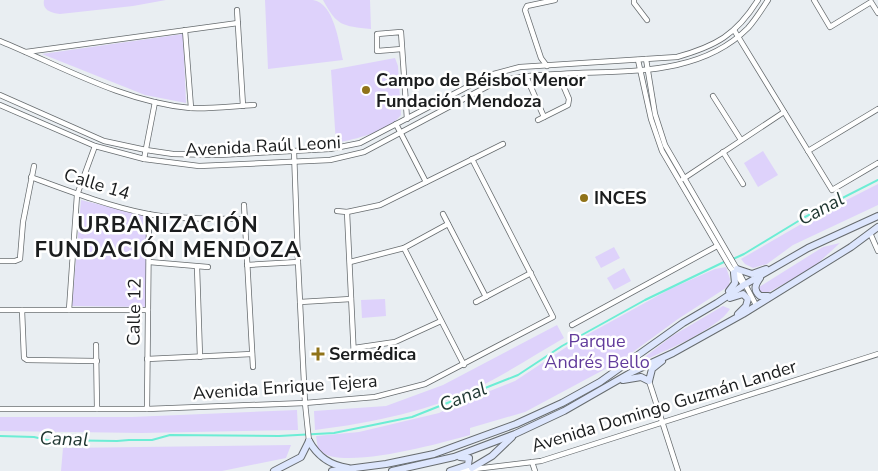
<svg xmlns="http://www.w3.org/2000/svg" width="878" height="471" viewBox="0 0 878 471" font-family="'Nunito Sans',sans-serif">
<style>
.green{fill:#ded2fb}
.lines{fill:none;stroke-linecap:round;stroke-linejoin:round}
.stream{stroke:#6cedd5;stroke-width:2}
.minor-casing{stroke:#676c6f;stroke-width:6}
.secondary-casing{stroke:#676c6f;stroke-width:8}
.minor{stroke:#fff;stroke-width:4.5}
.secondary{stroke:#dde6fd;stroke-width:6}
.poi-dot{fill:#907319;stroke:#fff;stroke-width:2}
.labels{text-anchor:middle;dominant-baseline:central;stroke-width:5;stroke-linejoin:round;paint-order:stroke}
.poi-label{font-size:18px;font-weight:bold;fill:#1b1d1e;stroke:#fff;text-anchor:start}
.street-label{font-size:18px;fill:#1b1d1e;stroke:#fff}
.park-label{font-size:18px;fill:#613b9b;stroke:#fff}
.water-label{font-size:19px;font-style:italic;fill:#1f3631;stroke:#fff}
.district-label{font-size:22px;font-weight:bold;letter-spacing:1px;fill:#1b1d1e;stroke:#fff}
</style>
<rect width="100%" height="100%" fill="#e9eef2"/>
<g class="green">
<path d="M44 0H166L133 6 60 14C51 13 42 10 44 0Z"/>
<path d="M265 0C281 0 298 0 313 0 334 3 339 43 343 60L268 69Z"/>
<path d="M323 0H370L371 29C342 26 337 26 323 0Z"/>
<polygon points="183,34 186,103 145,95 42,54"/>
<path d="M395 58 398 66 401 115C388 132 355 139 336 143L331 70Z"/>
<polygon points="763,151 778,175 758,187 744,163"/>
<polygon points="878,184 878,205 793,245 767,264 753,268 745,264 741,259 815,216"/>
<polygon points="81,200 147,216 146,307 72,306"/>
<polygon points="840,243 817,264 795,278 767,293 759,292 759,287 823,247"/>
<polygon points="614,247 620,258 601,268 595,257"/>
<path d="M726 267 730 279 729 286 678 319 622 360 525 412 470 428V435C441 443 342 471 320 451 317 447 317 441 316 436L359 432 439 413 457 404 515 381 574 342 670 289 715 269Z"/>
<polygon points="624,268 631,281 614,290 607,278"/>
<polygon points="385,299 386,316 362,318 361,300"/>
<path d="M723 306 730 309C718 329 659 354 637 363L672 336Z"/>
<path d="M557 325 564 338C538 353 512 370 485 384 435 410 371 423 315 430L314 411 386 406 443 385Z"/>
<polygon points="297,410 298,430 142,433 0,431 0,417 132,417"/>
<polygon points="291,445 286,458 222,471 61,471 63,448"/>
</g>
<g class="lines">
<g class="stream">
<polyline points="733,259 744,254 805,217 878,180"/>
<polyline points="0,436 34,437 47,440 117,441 129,440 152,440 170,435 279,436 334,433 412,417 518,375 562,346 645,300 726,261"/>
</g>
<g class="minor-casing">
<g id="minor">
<polyline points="634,0 634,3 647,20"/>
<polyline points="814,0 830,27 871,2 878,13"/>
<polyline points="237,10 243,106"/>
<polyline points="185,30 191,108"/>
<polyline points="734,30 832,190 878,163"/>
<path d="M0 41C61 66 123 102 190 108 211 109 233 106 254 105"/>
<polyline points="402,49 377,51 377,34 401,32 407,119"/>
<polyline points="26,52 238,23"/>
<polyline points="646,59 655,114 665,145 737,269 756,305"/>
<polyline points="638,60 651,119 662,151 730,267 744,285"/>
<polyline points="547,66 541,58 525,10 527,6 555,0"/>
<polyline points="526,76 544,117"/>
<path d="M0 95 104 141 146 150 173 154 219 155 330 149 360 143 490 75 520 67 677 57C716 46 736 35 758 0"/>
<polyline points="713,96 741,140"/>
<path d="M0 105 95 146 144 159 199 166 330 160 364 152 490 85C512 76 538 75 561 74 626 70 699 77 748 28 756 19 762 9 768 0"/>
<polyline points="538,120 568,105 569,99 563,85"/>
<polyline points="396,124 426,182"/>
<polyline points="294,151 298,262 305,403 309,441"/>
<polyline points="808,151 878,109"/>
<polyline points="723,152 743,184"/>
<polyline points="144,159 155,102"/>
<path d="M31 177C69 191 108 206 148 214 179 220 213 218 244 219"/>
<polyline points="683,179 784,112"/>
<polyline points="244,205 253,367"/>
<polyline points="337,211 347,212 380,205 503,144"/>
<polyline points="347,212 354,358"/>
<polyline points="443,214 486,297"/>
<polyline points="870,233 878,251"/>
<polyline points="404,248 464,365"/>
<polyline points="0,261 15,261 20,259 23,222 34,166"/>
<polyline points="149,262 208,267"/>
<polyline points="350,262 404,248 448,224"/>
<polyline points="247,265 298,262"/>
<polyline points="197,267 200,357"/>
<polyline points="300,302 351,299"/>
<polyline points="476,302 531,273"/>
<polyline points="0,310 148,310"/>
<polyline points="22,310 24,358 27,360 97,361"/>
<polyline points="69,310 77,195 95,146"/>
<polyline points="572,325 717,246"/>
<polyline points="96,345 97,409"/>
<polyline points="354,348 395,342 441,321"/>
<polyline points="147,359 252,354"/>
<polyline points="649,381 678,471"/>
<polyline points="0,409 147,409 305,403 375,397 425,384 553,317 472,159"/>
<polyline points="147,409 149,214"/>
<polyline points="532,462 535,471"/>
<polyline points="458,471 541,461 878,354"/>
</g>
</g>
<g class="secondary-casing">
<g id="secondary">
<polyline points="737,269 752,274 766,269"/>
<path d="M760 278C755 285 753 290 760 296H768"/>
<polyline points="729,291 735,283 734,273"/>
<polyline points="730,298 743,294 748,299 746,306 738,314"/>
<polyline points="623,380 641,377 649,381 652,369 662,361"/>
<path d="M309 441C318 457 330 465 348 468"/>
<polyline points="472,468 492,456 512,437"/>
<polyline points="274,471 301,457 309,441"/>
<polyline points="332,471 386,464 434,454 516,424 562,403 600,382 683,323 717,303 744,285 808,248 878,216"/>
<polyline points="392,471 454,457 515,434 564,411 632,372 673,353 743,314 851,247 878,227"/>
<polyline points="450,471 468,465 469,458 460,457"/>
</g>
</g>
<use href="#minor" class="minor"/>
<use href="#secondary" class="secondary"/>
</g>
<g class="poi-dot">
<circle cx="366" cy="90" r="5"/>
<circle cx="584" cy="198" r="5"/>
<path d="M315.5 346.5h5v5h5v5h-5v5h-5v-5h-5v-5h5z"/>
</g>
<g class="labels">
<g class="poi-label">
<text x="376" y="80">Campo de Béisbol Menor<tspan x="376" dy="21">Fundación Mendoza</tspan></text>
<text x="594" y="198">INCES</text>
<text x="329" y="354">Sermédica</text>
</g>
<g class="street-label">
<text transform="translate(263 146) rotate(-3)">Avenida Raúl Leoni</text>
<text transform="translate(97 184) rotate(17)">Calle 14</text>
<text transform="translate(134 312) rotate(-89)">Calle 12</text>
<text transform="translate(285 387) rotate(-4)">Avenida Enrique Tejera</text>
<text transform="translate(664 406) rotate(-17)">Avenida Domingo Guzmán Lander</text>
</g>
<g class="park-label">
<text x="597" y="341">Parque<tspan x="597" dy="21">Andrés Bello</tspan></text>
</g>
<g class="water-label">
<text transform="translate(821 209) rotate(-28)">Canal</text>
<text transform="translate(463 397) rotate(-22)">Canal</text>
<text transform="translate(64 439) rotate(2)">Canal</text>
</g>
<g class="district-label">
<text x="168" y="225">URBANIZACIÓN<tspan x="168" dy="25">FUNDACIÓN MENDOZA</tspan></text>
</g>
</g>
</svg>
